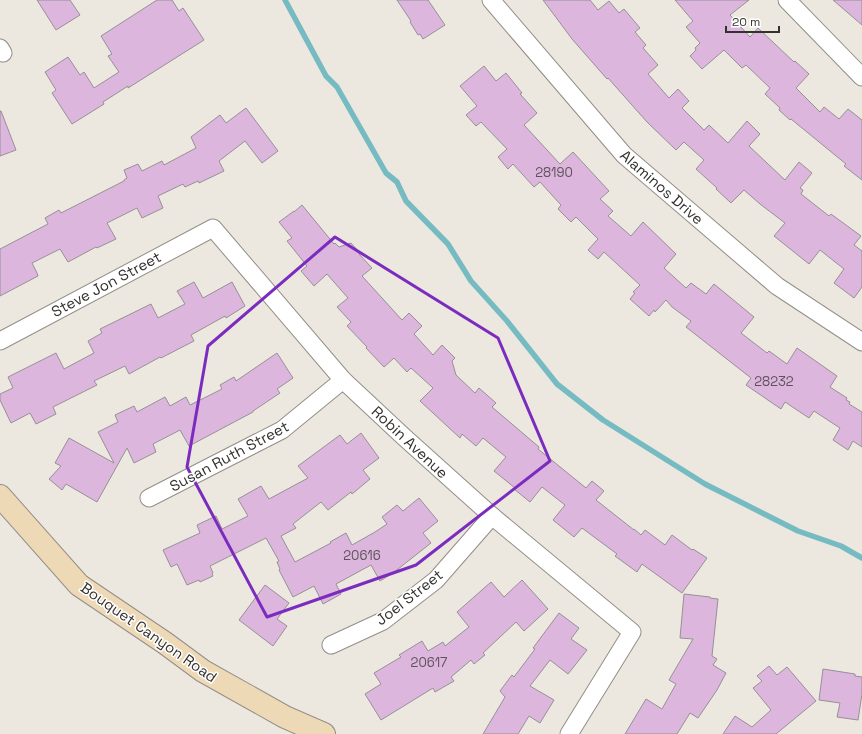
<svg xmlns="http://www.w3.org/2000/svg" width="862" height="734" viewBox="0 0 862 734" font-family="'Space Grotesk',sans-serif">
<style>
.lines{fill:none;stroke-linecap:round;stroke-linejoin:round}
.stream{stroke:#76bbc2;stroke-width:5.5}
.building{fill:#ddb6de;stroke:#969096}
.street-casing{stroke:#938f88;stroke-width:19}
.secondary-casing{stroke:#938f88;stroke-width:24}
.street{stroke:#fff;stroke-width:17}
.secondary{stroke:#eed9b7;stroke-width:22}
.marked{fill:none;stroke:#7b2cbf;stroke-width:3;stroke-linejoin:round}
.labels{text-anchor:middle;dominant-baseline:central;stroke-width:3;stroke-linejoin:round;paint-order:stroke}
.number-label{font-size:13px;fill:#5e535b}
.street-label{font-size:15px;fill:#34322f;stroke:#fff}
</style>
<rect width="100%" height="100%" fill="#ece8e0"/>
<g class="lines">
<polyline class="stream" points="285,0 326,76 337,87 386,173 397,182 406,201 448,244 471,281 507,321 557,384 603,420 705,484 798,531 841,546 862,558"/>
</g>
<g class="building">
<polygon points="37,0 70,0 80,15 56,30"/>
<polygon points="157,0 172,0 179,11 183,8 204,40 128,88 128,86 103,102 104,104 72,124 52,93 56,90 45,72 68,57 80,75 84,72 94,88 119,72 108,56 112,54 101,36"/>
<polygon points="397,0 428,0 445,25 423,39 420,34 418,35 410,22 411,21"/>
<polygon points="543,0 590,0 598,10 609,1 619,13 624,9 640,28 635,32 646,45 643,48 658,65 648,74 669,98 678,89 689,101 682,108 704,130 709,125 728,143 747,121 760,134 749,146 785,180 799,162 812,173 800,188 803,190 801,194 829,216 831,214 861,236 854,245 862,251 862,287 854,298 834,283 844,269 820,250 809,264 774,236 785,223 760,204 744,190 731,203 716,189 717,188 696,169 704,160 684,142 676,150 647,122 608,78 607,79 572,39"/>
<polygon points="675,0 749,0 730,15 750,37 758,28 794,62 795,61 809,74 796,88 820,112 824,107 839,119 848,109 862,120 862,180 844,166 846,164 791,119 790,120 779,110 780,108 765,94 770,88 746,65 742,68 724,50 702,69 690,56 696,50 695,48 700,43 686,27 693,21"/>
<polygon points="833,0 862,0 862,25"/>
<polygon points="484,66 496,81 506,73 522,93 520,94 537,113 524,125 560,164 573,152 609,191 600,199 613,211 608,216 631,236 643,222 676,254 664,268 686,288 691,283 706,294 714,284 754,317 741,333 767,353 769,351 787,364 797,348 837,376 830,387 847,398 846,400 850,402 849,404 862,412 862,447 853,441 848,450 833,440 840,428 814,411 809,418 785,402 781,409 746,385 751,378 686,327 691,321 672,307 666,300 655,312 654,310 649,316 630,299 635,293 633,292 640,285 604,252 598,259 588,250 598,239 576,217 571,222 558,209 561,205 540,182 534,187 513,164 508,169 498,157 507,149 481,122 476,126 466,115 477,106 460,86"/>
<polygon points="246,108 278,151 262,163 245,141 219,161 224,171 199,183 198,181 185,187 183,184 158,196 163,208 142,218 137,208 107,223 116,239 97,248 96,247 68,262 60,249 32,263 37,273 38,276 0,296 0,249 48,224 45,218 59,210 61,213 124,181 124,180 127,178 124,170 138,164 142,171 162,161 164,165 196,148 191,137 220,115 226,123"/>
<polygon points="0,111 1,111 16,150 0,156"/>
<polygon points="302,205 334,244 335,243 339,247 351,243 360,253 359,254 372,268 362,276 402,320 409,313 422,326 414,334 433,355 442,345 455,358 452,361 456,375 475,393 479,388 496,403 492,407 539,447 538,449 586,488 592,481 604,491 596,500 634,530 634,529 641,535 645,530 665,545 672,535 692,550 693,549 707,558 682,593 642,564 637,572 615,556 617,554 582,528 574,537 553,520 565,505 542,487 530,502 514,489 515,488 494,471 506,457 483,438 476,446 462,434 460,438 420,401 433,388 411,368 407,372 394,358 384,367 366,348 367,347 347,326 351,322 337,307 348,298 327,274 314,286 301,271 307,266 287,241 292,238 279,222 294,211 294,212"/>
<polygon points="194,282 203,298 232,282 245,306 226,318 225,316 191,335 194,341 161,358 160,357 129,374 125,366 94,381 97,385 53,407 56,414 36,424 30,413 11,423 0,400 0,394 13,388 8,377 56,353 64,369 94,353 88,341 102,333 100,329 151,304 158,318 185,304 177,291"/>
<polygon points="277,353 293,378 277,389 280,393 253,411 253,412 189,446 180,430 153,444 156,452 134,463 127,448 97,502 66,484 62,490 49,479 61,466 55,463 69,438 114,463 98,432 118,422 115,415 134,406 137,412 165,397 170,406 186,397 190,405 222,389 220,385 234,377 236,381"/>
<polygon points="361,433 379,458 363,470 370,479 352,494 351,492 328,510 321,502 293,524 296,528 281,536 295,562 331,543 330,542 346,533 352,545 375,532 387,524 382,517 397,505 403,511 419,498 438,521 423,533 431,543 393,573 380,581 371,565 336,584 341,594 323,604 314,586 293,597 279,570 280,569 277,562 279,561 266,538 210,566 213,573 212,574 213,576 200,582 199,580 187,585 177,564 171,567 163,550 200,533 197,525 216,516 222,529 248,516 238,499 261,486 269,499 308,478 298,466 340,435 347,444"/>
<polygon points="522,580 548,609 524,631 516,622 483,653 485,655 474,664 471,660 451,677 454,681 435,692 433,688 381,720 365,694 381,684 374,673 401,657 399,655 422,641 428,651 443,642 445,646 469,627 457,612 491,582 504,597"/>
<polygon points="265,585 289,603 277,619 287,626 273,646 239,620"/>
<polygon points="684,594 710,597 710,598 718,599 712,656 717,659 713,665 726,673 717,690 698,718 690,713 677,734 625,734 646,699 662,709 676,684 669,680 693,639 680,638"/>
<polygon points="559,613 579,628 571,639 587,650 568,674 550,660 530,686 554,700 540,723 529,716 518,734 483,734 505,697 500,691 512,675 514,677 535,649 533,648"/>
<polygon points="769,666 777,675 787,667 816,701 776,734 723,734 735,716 752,727 771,710 753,688 762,681 757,676"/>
<polygon points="823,669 855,674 855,676 862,677 862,694 858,720 837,717 840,703 819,700"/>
</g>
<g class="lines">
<g class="street-casing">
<g id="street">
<polyline points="491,0 624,155 777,286 862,342"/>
<polyline points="787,0 862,77"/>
<polyline points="0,48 3,53"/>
<polyline points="0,341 213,228 343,380 404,437 492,516 632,632 569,734"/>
<polyline points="149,498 282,430 343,380"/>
<polyline points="331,645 383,621 436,580 492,516"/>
</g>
</g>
<g class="secondary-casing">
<polyline id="secondary" points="0,496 79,585 165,643 203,671 285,717 324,734"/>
</g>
<use href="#street" class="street"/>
<use href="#secondary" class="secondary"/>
</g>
<path class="marked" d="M335 237 498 338 550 461 416 565 267 617 187 467 208 346Z"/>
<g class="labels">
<g class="number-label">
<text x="554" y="172">28190</text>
<text x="774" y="381">28232</text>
<text x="362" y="555">20616</text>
<text x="429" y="662">20617</text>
</g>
<g class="street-label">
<text transform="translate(662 187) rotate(41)">Alaminos Drive</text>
<text transform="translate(106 284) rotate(-28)">Steve Jon Street</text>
<text transform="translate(410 442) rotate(43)">Robin Avenue</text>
<text transform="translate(229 456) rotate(-28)">Susan Ruth Street</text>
<text transform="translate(409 597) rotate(-38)">Joel Street</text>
<text transform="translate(149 632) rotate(35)">Bouquet Canyon Road</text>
</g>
</g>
<path d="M726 26v6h53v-6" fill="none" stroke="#34322f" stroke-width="2"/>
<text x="732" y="26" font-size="12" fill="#34322f" stroke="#ffffff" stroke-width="3" paint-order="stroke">20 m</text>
</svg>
